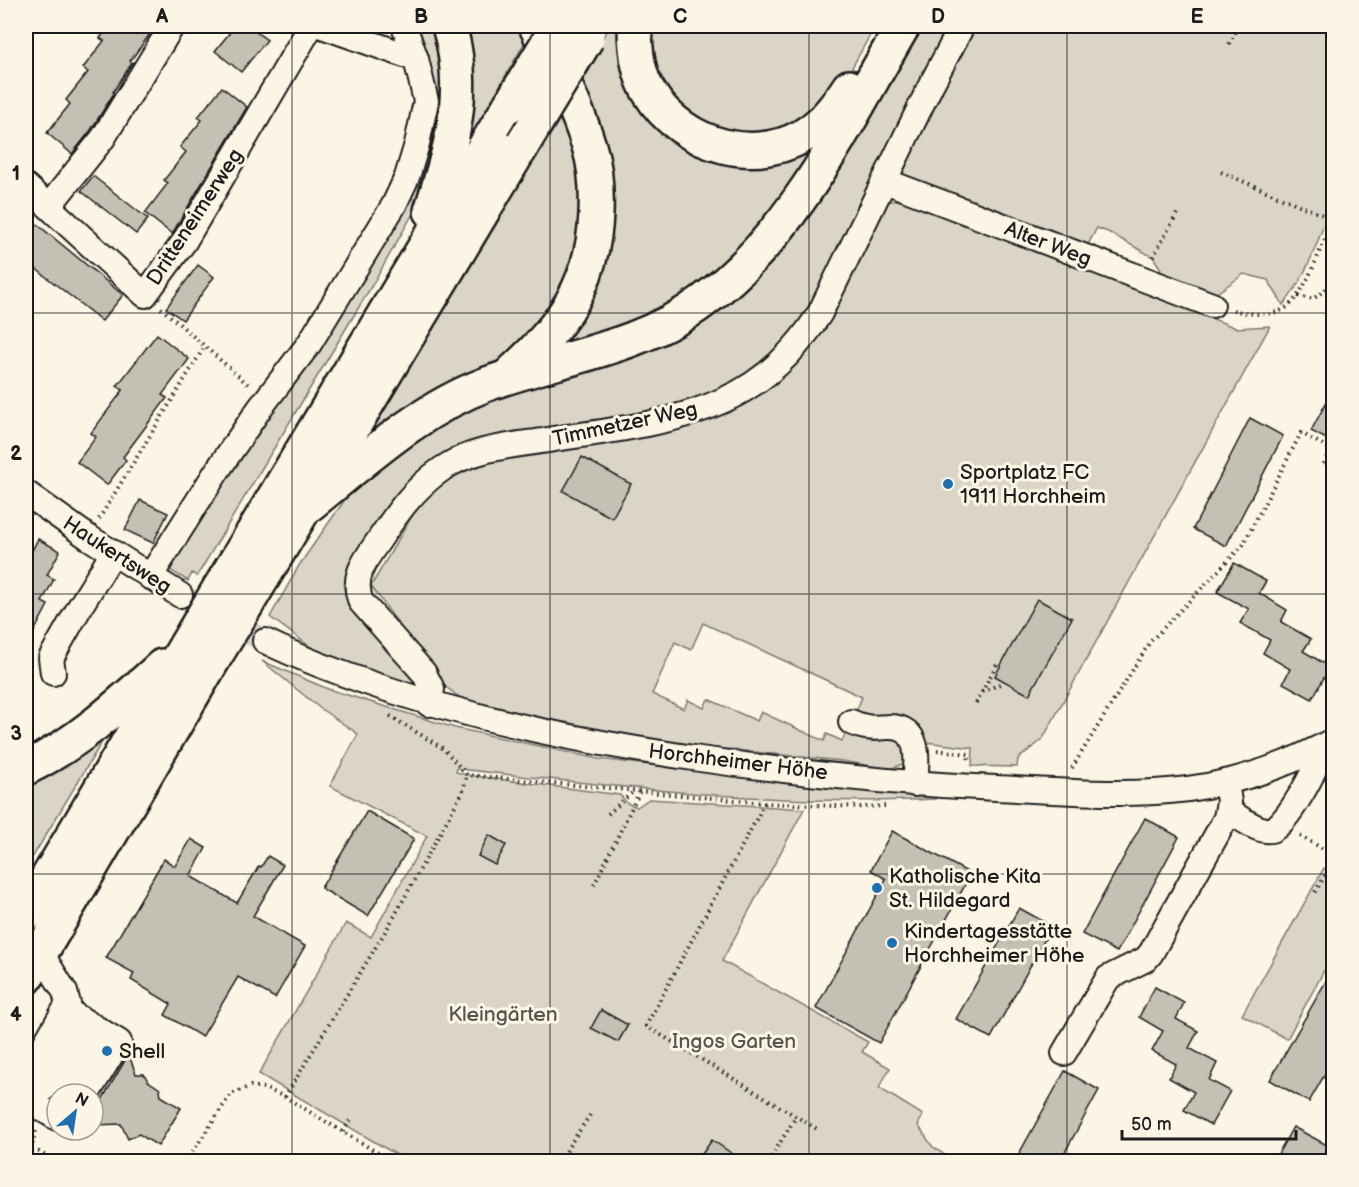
<svg xmlns="http://www.w3.org/2000/svg" width="1359" height="1187" viewBox="0 0 1359 1187" font-family="'Balsamiq Sans',sans-serif">
<style>
.green{fill:#dbd5c8;stroke:#7c7872;stroke-width:1.5}
.building{fill:#c4c0b3;stroke:#1c1c1c;stroke-width:1.5}
.lines{fill:none;stroke-linecap:round;stroke-linejoin:round}
.minor-tunnel{stroke:#dad4c7;stroke-width:24;stroke-dasharray:24 12;stroke-linecap:butt}
.minor-casing{stroke:#1c1c1c;stroke-width:28}
.highway-casing{stroke:#1c1c1c;stroke-width:38}
.path{stroke:#1c1c1c;stroke-width:4;stroke-dasharray:1.5 4.5;stroke-linecap:butt}
.minor{stroke:#fcf5e5;stroke-width:24}
.highway{stroke:#fcf5e5;stroke-width:33}
.highway-bridge-casing{stroke:#1c1c1c;stroke-width:38;stroke-linecap:butt}
.highway-bridge{stroke:#fcf5e5;stroke-width:33}
.grid{fill:none;stroke:#1c1c1c;stroke-width:1.5;stroke-opacity:0.55}
.poi-dot{fill:#1f6fb2;stroke:#fcf5e5;stroke-width:2}
.labels{text-anchor:middle;dominant-baseline:central;stroke-width:6;stroke-linejoin:round;paint-order:stroke}
.street-label{font-size:21px;fill:#1c1c1c;stroke:#fcf5e5}
.poi-label{font-size:21px;fill:#1c1c1c;stroke:#fcf5e5;text-anchor:start}
.park-label{font-size:21px;fill:#555450;stroke:#fcf5e5}
.neatline{fill:none;stroke:#1c1c1c;stroke-width:2}
.grid-label{font-size:20px;text-anchor:middle;font-weight:bold;fill:#1c1c1c}
</style>
<rect width="100%" height="100%" fill="#fcf5e5"/>
<filter id="ink" filterUnits="userSpaceOnUse"><feTurbulence type="fractalNoise" baseFrequency=".0167" numOctaves="2"/><feDisplacementMap in="SourceGraphic" scale="12" xChannelSelector="R" yChannelSelector="G"/><feConvolveMatrix kernelMatrix="1 2 1 2 8 2 1 2 1" color-interpolation-filters="sRGB"/></filter>
<g filter="url(#ink)">
<g class="green">
<polygon points="411,26 435,26 441,44 441,129 415,210 374,282 197,576 192,573 188,581 165,567 420,158"/>
<polygon points="462,26 523,26 528,37 499,87 504,90 459,158"/>
<polygon points="610,26 622,26 671,136 823,133 761,235 665,314 549,356 591,287 579,88 598,55 594,52"/>
<polygon points="645,26 875,26 844,82 782,133 709,132 656,85"/>
<polygon points="909,26 954,26 801,328 747,378 690,406 476,443 365,540 347,570 344,589 351,606 416,681 410,686 361,671 312,648 270,617 300,564 344,501 366,477 457,408 688,325"/>
<path d="M971 26H1333V219H1332L1328 213C1317 244 1305 280 1283 305L1268 280 1244 274 1214 295 1159 273 1161 269 1153 257 1108 232 1097 228 1086 248 911 189 903 174 902 155Z"/>
<polygon points="563,114 579,161 585,211 563,295 512,354 353,451 529,160 534,162"/>
<path d="M899 199 909 200 936 209 1236 328 1270 326 1042 740 1018 759 1017 767 972 766 973 748 925 742 882 718 855 714 862 697 703 623 691 650 675 642 652 694 684 709 688 700 704 708 708 699 757 721 761 712 824 741 827 734 842 741 846 733C854 736 862 740 870 741 887 744 889 730 906 748L905 763 890 769 842 761 639 740 463 700 442 684 371 586 429 487 446 472 737 404 873 225 888 202Z"/>
<path d="M262 661 328 689 455 728 599 759 836 787 935 796 936 799C780 807 623 787 468 770L457 768 456 772 467 775 620 795 627 803 637 807 649 799 804 809 722 961 868 1042 862 1052 890 1068 879 1088 923 1115 918 1125 932 1146 946 1156 942 1161H407L259 1074 346 923 371 937 427 836 330 786 358 734 321 709Z"/>
<polygon points="112,725 26,868 26,779"/>
<polygon points="1324,868 1333,873 1333,954 1287,1039 1242,1015"/>
</g>
<g class="building">
<polygon points="109,26 156,26 130,61 132,63 113,92 114,93 91,130 72,154 47,133 70,104 66,100 88,72 83,68 104,41 100,38"/>
<polygon points="235,26 248,26 267,40 241,72 215,51"/>
<polygon points="222,87 247,107 172,234 145,213 168,183 164,180 186,152 180,147 202,120 198,117"/>
<polygon points="93,176 148,219 136,234 81,191"/>
<polygon points="26,215 123,295 102,321 26,261"/>
<polygon points="198,265 214,277 183,320 166,308"/>
<polygon points="157,334 189,359 162,395 167,398 123,457 126,460 107,485 77,462 96,437 91,433 123,390 117,386"/>
<polygon points="1334,388 1334,443 1311,431"/>
<polygon points="1250,418 1283,436 1226,546 1193,529"/>
<polygon points="582,457 631,484 612,518 563,491"/>
<polygon points="140,500 168,513 153,543 125,530"/>
<polygon points="38,539 60,551 47,575 54,579 42,602 48,605 26,647 26,562"/>
<polygon points="1234,563 1266,581 1259,593 1287,610 1281,622 1311,639 1303,651 1330,667 1312,699 1283,683 1290,669 1263,653 1270,640 1240,623 1249,609 1217,592"/>
<polygon points="1037,599 1072,618 1029,695 995,676"/>
<polygon points="367,811 414,839 368,916 321,888"/>
<polygon points="1145,818 1179,837 1117,952 1082,934"/>
<polygon points="892,831 971,874 879,1043 816,1008 886,879 871,870"/>
<polygon points="489,835 506,845 495,865 478,856"/>
<polygon points="191,839 206,848 190,876 237,903 259,866 261,867 268,856 283,865 253,916 305,946 275,998 238,977 202,1037 165,1015 171,1004 131,980 134,973 106,958 164,859 175,866"/>
<polygon points="1019,908 1052,926 991,1038 956,1019"/>
<polygon points="1334,967 1334,1058 1309,1102 1270,1080"/>
<polygon points="1155,987 1184,1003 1176,1019 1198,1031 1189,1048 1217,1063 1209,1080 1230,1091 1211,1125 1184,1110 1194,1092 1169,1078 1176,1064 1152,1051 1163,1031 1139,1017"/>
<polygon points="601,1010 628,1025 618,1042 591,1028"/>
<polygon points="127,1057 130,1058 136,1074 144,1074 148,1081 160,1089 161,1096 181,1108 158,1146 139,1134 128,1139 121,1124 93,1125 93,1115"/>
<polygon points="1065,1071 1099,1090 1060,1161 1015,1161"/>
<polygon points="1293,1127 1329,1146 1321,1161 1274,1161"/>
<polygon points="712,1140 743,1161 697,1161"/>
</g>
<g class="lines">
<polyline class="minor-tunnel" points="180,595 265,641"/>
<g class="minor-casing">
<g id="minor">
<polyline points="322,26 416,59"/>
<polyline points="885,181 1212,305"/>
<polyline points="26,186 145,295 184,242 311,26"/>
<polyline points="49,206 103,138 172,26"/>
<polyline points="26,493 88,537 180,595"/>
<polyline points="150,577 217,471 260,408 309,344 394,205 407,177 417,144 426,101 416,59 404,26"/>
<path d="M265 641C302 659 339 673 378 686 483 722 590 743 700 759 798 773 897 784 996 788 1059 791 1125 797 1188 789 1240 782 1288 765 1334 740"/>
<polyline points="53,673 51,658 81,605 113,553"/>
<path d="M429 704 432 689 424 673 361 602C351 577 365 560 379 540 397 513 414 488 442 469 471 449 508 446 542 441 602 431 668 426 724 400 766 381 796 351 820 313L931 85 962 26"/>
<path d="M851 722C865 729 874 728 889 727 922 726 917 762 915 784"/>
<path d="M1228 811C1240 817 1257 832 1271 830 1284 828 1312 777 1316 764 1317 759 1316 755 1315 750"/>
<polyline points="66,1010 119,1042 87,1094"/>
<polyline points="1064,1053 1108,978 1146,959 1151,953 1226,818 1229,802 1226,782"/>
<polyline points="26,1077 68,1004 65,992 41,953"/>
<polyline points="63,1094 101,1031"/>
<polyline points="26,1099 57,1118"/>
<polyline points="33,1104 83,1021"/>
</g>
</g>
<g class="highway-casing">
<g id="highway">
<path d="M635 26C635 48 637 73 649 92 682 147 761 169 813 129 828 118 839 102 849 87"/>
<path d="M431 211C451 148 469 92 449 26"/>
<path d="M511 373C562 327 593 284 596 214 597 191 596 168 589 146 576 104 555 65 536 26"/>
<path d="M304 509C362 463 417 410 487 384 558 358 639 349 702 302 795 234 846 123 903 26"/>
<polyline points="219,589 510,105"/>
<polyline points="247,604 523,144"/>
<path d="M26 768C77 744 120 704 162 666"/>
<polyline points="26,914 186,645"/>
<polyline points="26,978 213,660"/>
</g>
</g>
<g class="path">
<polyline points="1229,44 1238,26"/>
<polyline points="1221,172 1332,219"/>
<polyline points="1153,257 1178,212"/>
<polyline points="1298,296 1313,299 1334,283"/>
<polyline points="161,308 250,386"/>
<path d="M1233 310C1248 314 1270 317 1284 309 1305 298 1326 236 1334 213"/>
<polyline points="1324,464 1330,449"/>
<polyline points="99,519 205,346"/>
<polyline points="982,692 1000,684"/>
<polyline points="976,703 997,664"/>
<polyline points="390,716 444,749 467,775 765,803 863,807 885,806"/>
<polyline points="937,750 969,754 968,763"/>
<polyline points="1072,768 1150,642 1243,545 1301,433 1334,451"/>
<polyline points="765,803 646,1026 817,1129"/>
<polyline points="608,814 634,791"/>
<polyline points="1300,836 1334,855"/>
<polyline points="594,885 640,791"/>
<polyline points="1315,892 1334,861"/>
<polyline points="285,1097 394,917 462,793 467,775"/>
<polyline points="343,1132 352,1117"/>
<polyline points="31,1150 36,1130"/>
<polyline points="26,1151 39,1152 57,1162"/>
<polyline points="771,1157 796,1117"/>
<polyline points="186,1162 231,1094 251,1086 264,1088 285,1097 393,1162"/>
<polyline points="561,1162 569,1146 590,1115"/>
</g>
<use href="#minor" class="minor"/>
<use href="#highway" class="highway"/>
<g class="highway-bridge-casing">
<g id="highway-bridge">
<polyline points="510,105 558,26"/>
<polyline points="523,144 587,38"/>
<polyline points="186,645 219,589"/>
<polyline points="213,660 247,604"/>
</g>
</g>
<use href="#highway-bridge" class="highway-bridge"/>
</g>
</g>
<path class="grid" d="M292 26V1162M550 26V1162M809 26V1162M1067 26V1162M26 313H1334M26 594H1334M26 874H1334"/>
<g class="poi-dot">
<circle cx="948" cy="484" r="6"/>
<circle cx="877" cy="888" r="6"/>
<circle cx="892" cy="943" r="6"/>
<circle cx="107" cy="1051" r="6"/>
</g>
<g class="labels">
<g class="street-label">
<text transform="translate(195 217) rotate(-57)">Dritteneimerweg</text>
<text transform="translate(1048 244) rotate(21)">Alter Weg</text>
<text transform="translate(625 424) rotate(-12)">Timmetzer Weg</text>
<text transform="translate(117 555) rotate(33)">Haukertsweg</text>
<text transform="translate(738 762) rotate(7)">Horchheimer Höhe</text>
</g>
<g class="poi-label">
<text x="960" y="472">Sportplatz FC<tspan x="960" dy="24">1911 Horchheim</tspan></text>
<text x="889" y="876">Katholische Kita<tspan x="889" dy="24">St. Hildegard</tspan></text>
<text x="904" y="931">Kindertagesstätte<tspan x="904" dy="24">Horchheimer Höhe</tspan></text>
<text x="119" y="1051">Shell</text>
</g>
<g class="park-label">
<text x="503" y="1014">Kleingärten</text>
<text x="734" y="1041">Ingos Garten</text>
</g>
</g>
<rect width="1359" height="1187" fill="none" stroke="#fcf5e5" stroke-width="66"/>
<g transform="translate(75 1112) rotate(29)"><circle r="28" fill="#fcf5e5" stroke="#a29e95" stroke-width="1.5"/>
<path d="M0-4.5L10 22L0 15L-10 22Z" fill="#1f6fb2"/>
<text y="-9" font-size="16" font-weight="bold" text-anchor="middle" fill="#1c1c1c">N</text>
</g>
<path d="M1122 1130v9h174v-9" fill="none" stroke="#1c1c1c" stroke-width="3"/>
<text x="1131" y="1130" font-size="18" fill="#1c1c1c" stroke="#fcf5e5" stroke-width="4.5" paint-order="stroke">50 m</text>
<rect x="33" y="33" width="1293" height="1121" class="neatline"/>
<g class="grid-label">
<text x="162" y="23">A</text>
<text x="421" y="23">B</text>
<text x="680" y="23">C</text>
<text x="938" y="23">D</text>
<text x="1197" y="23">E</text>
<text x="16" y="180">1</text>
<text x="16" y="460">2</text>
<text x="16" y="740">3</text>
<text x="16" y="1021">4</text>
</g>
</svg>
